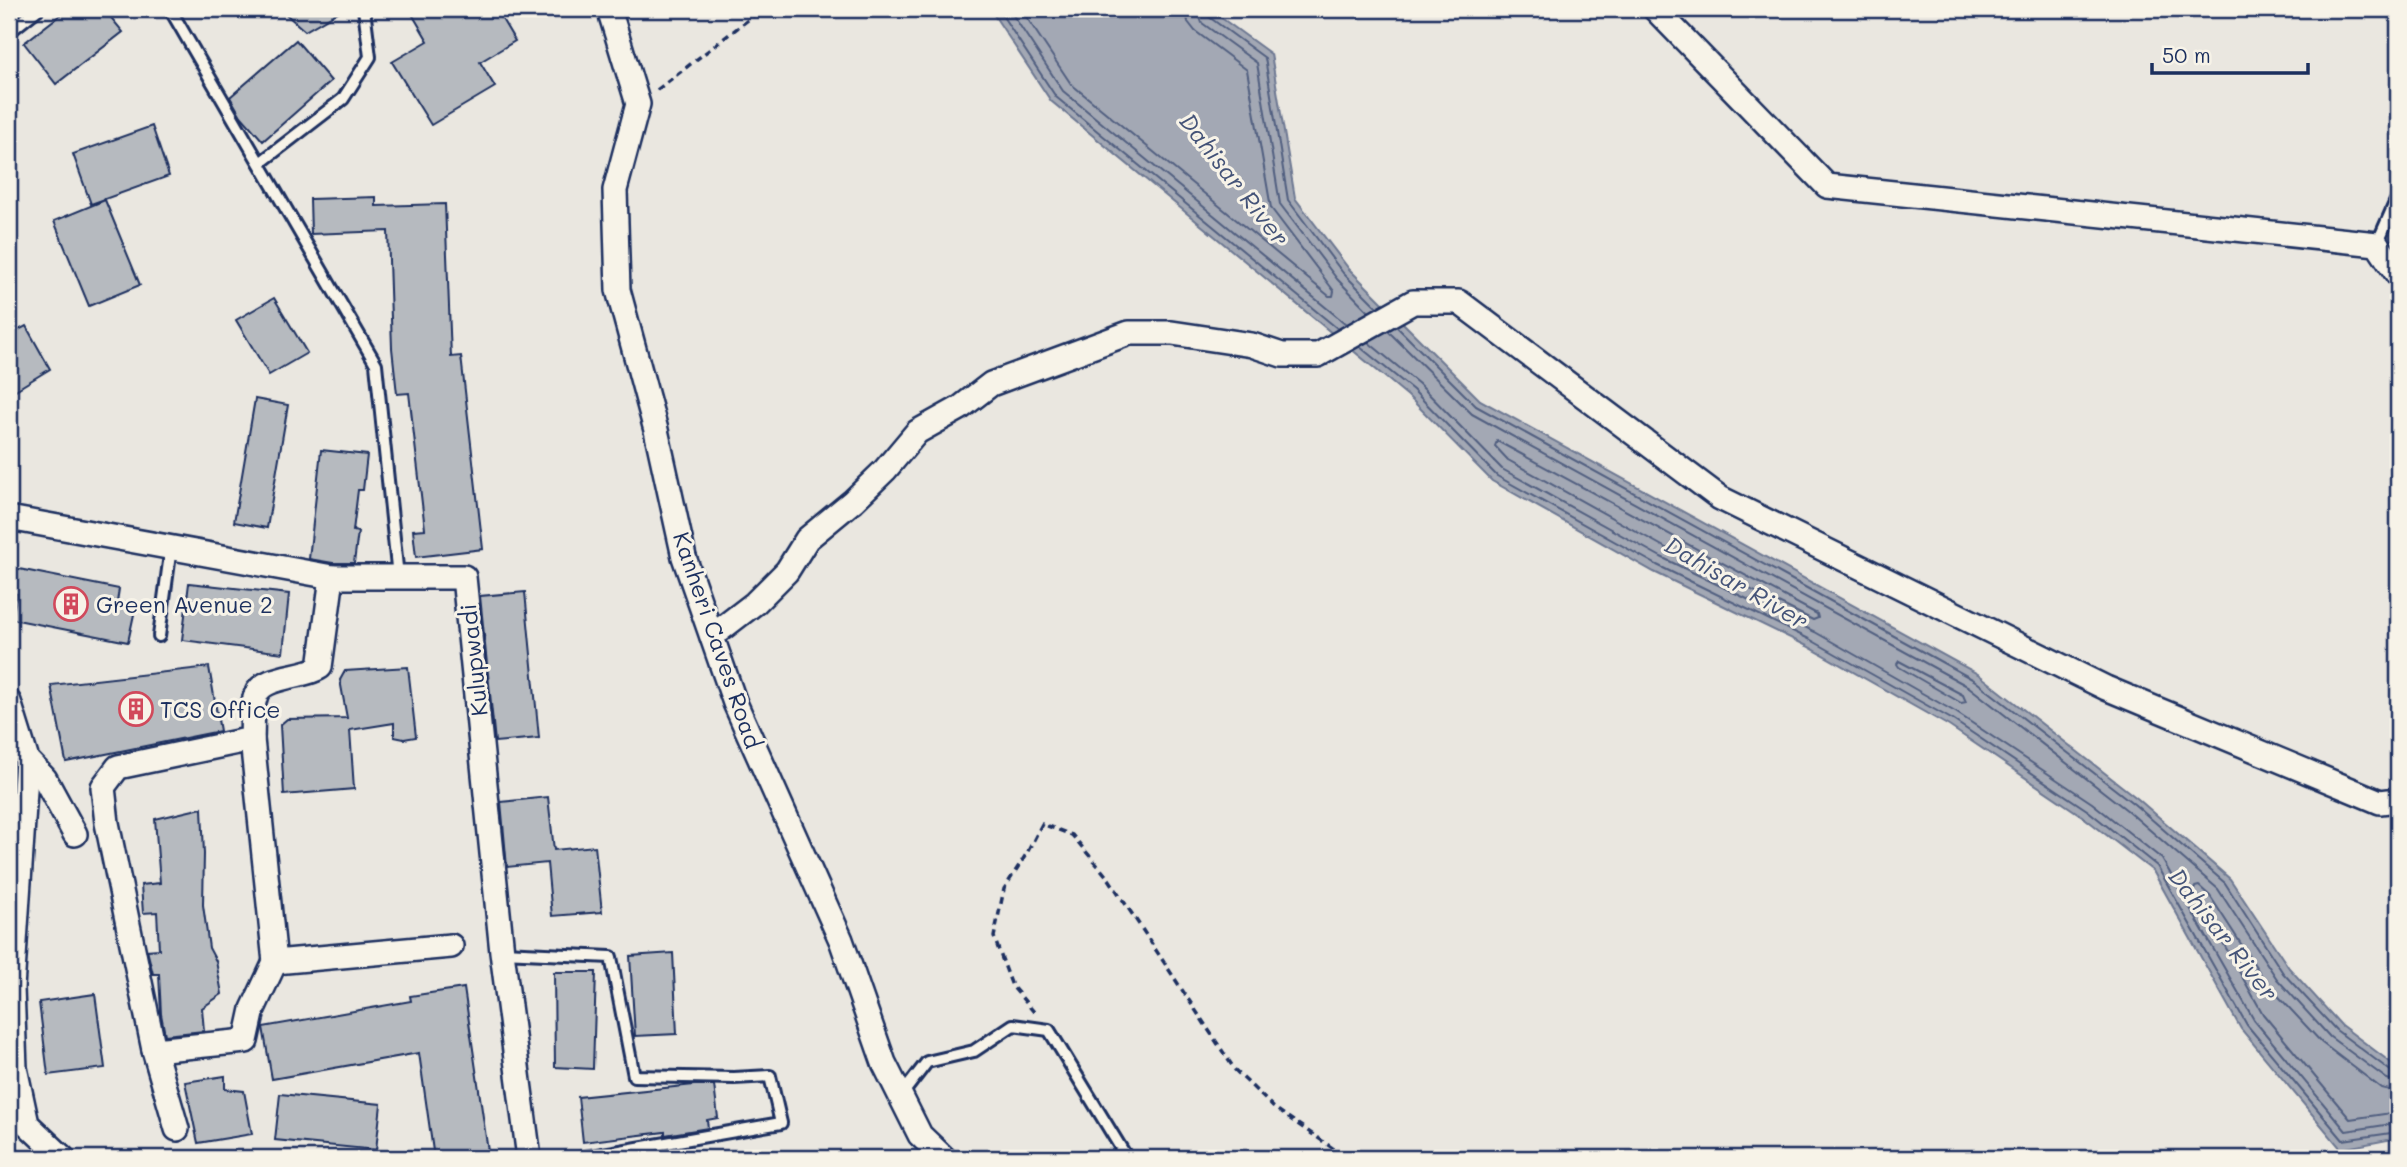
<svg xmlns="http://www.w3.org/2000/svg" width="2407" height="1167" viewBox="0 0 2407 1167" font-family="Mali,sans-serif">
<style>
.water{fill:#a3a8b4;stroke:#6d7892;stroke-width:2}
.lines{fill:none;stroke-linecap:round;stroke-linejoin:round}
.shore{stroke:#515f80;stroke-width:2}
.building{fill:#b6babf;stroke:#1b2f5e;stroke-width:2}
.service-casing{stroke:#1b2f5e;stroke-width:16}
.minor-casing{stroke:#1b2f5e;stroke-width:28}
.path{stroke:#1b2f5e;stroke-width:3.5;stroke-dasharray:7 5;stroke-linecap:butt}
.service{stroke:#f7f3e8;stroke-width:10}
.minor{stroke:#f7f3e8;stroke-width:23}
.labels{text-anchor:middle;dominant-baseline:central;stroke-width:6;stroke-linejoin:round;paint-order:stroke}
.poi-label{font-size:23px;fill:#1b2f5e;stroke:#f7f3e8;text-anchor:start}
.street-label{font-size:23px;fill:#1b2f5e;stroke:#f7f3e8}
.water-label{font-size:24px;font-style:italic;fill:#445378;stroke:#f7f3e8}
</style>
<rect width="100%" height="100%" fill="#eae7e0"/>
<filter id="ink" filterUnits="userSpaceOnUse"><feTurbulence type="fractalNoise" baseFrequency=".0143" numOctaves="2"/><feDisplacementMap in="SourceGraphic" scale="14" xChannelSelector="R" yChannelSelector="G"/><feConvolveMatrix kernelMatrix="1 2 1 2 8 2 1 2 1" color-interpolation-filters="sRGB"/></filter>
<g filter="url(#ink)">
<polygon class="water" points="990,9 1209,9 1271,54 1295,198 1349,269 1480,400 1978,674 2138,799 2230,879 2289,968 2341,1025 2398,1068 2398,1138 2341,1149 2241,1029 2153,871 2082,816 1949,726 1807,646 1654,572 1492,481 1408,396 1051,101"/>
<g class="lines">
<g class="shore">
<polyline points="998,9 1056,97 1338,329"/>
<polyline points="1009,9 1063,91 1346,324"/>
<polyline points="1021,9 1071,84 1329,296 1333,296 1334,291 1271,208 1247,70 1195,31 1188,22 1186,9"/>
<polyline points="1197,9 1202,23 1257,63 1280,204 1337,279 1369,312"/>
<polyline points="1206,9 1209,17 1265,58 1288,200 1343,273 1377,307"/>
<polyline points="1396,326 1476,406 1974,680 2134,804 2225,883 2283,973 2336,1030 2392,1072 2398,1073"/>
<polyline points="1388,331 1472,414 1969,687 2128,811 2218,889 2277,979 2330,1037 2387,1079 2398,1082"/>
<polyline points="1368,342 1419,384 1502,469 1661,557 1815,632 1957,713 2092,803 2162,859 2254,1020 2346,1131 2398,1123"/>
<polyline points="1360,347 1413,390 1497,476 1657,565 1811,640 1953,720 2087,810 2157,866 2247,1025 2343,1140 2398,1132"/>
<polygon points="1497,441 1817,614 1818,618 1813,620 1666,548 1508,460 1495,446"/>
<polygon points="1899,661 1963,695 1966,702 1961,703 1899,667 1897,664"/>
<polyline points="2398,1092 2381,1088 2322,1043 2267,984 2210,896 2199,886 2195,887 2194,891 2263,1014 2350,1119 2398,1112"/>
</g>
</g>
<g class="building">
<polygon points="68,9 104,9 123,32 56,84 24,43"/>
<polygon points="280,9 343,9 305,31"/>
<polygon points="409,9 496,9 515,41 480,62 495,87 431,125 392,62 428,41"/>
<polygon points="296,40 331,81 263,141 241,116 230,97"/>
<polygon points="152,126 169,176 91,204 73,154"/>
<polygon points="376,197 376,206 445,204 451,357 461,356 483,549 416,557 413,530 425,529 409,393 397,394 392,348 388,231 311,234 310,199"/>
<polygon points="105,200 140,285 89,306 54,221"/>
<polygon points="274,298 307,353 269,375 236,320"/>
<polygon points="26,326 50,369 9,394 9,335"/>
<polygon points="255,399 288,405 267,528 234,522"/>
<polygon points="321,450 367,455 363,490 358,490 353,531 358,532 354,563 333,563 309,559"/>
<polygon points="9,567 119,589 117,602 136,605 128,642 12,619 17,594 9,592"/>
<polygon points="189,583 289,594 283,653 182,640"/>
<polygon points="525,592 539,738 495,742 480,596"/>
<polygon points="209,667 220,731 66,762 51,685"/>
<polygon points="408,667 416,737 404,739 394,737 394,723 350,730 354,789 284,795 280,725 287,719 347,718 340,680 345,671"/>
<polygon points="548,797 554,850 595,846 602,912 552,916 547,863 507,867 501,802"/>
<polygon points="202,808 204,854 203,905 209,948 216,961 222,994 202,1008 204,1031 165,1035 161,1014 159,974 153,974 147,950 159,949 157,912 143,913 141,885 160,883 155,819"/>
<polygon points="673,953 677,1034 635,1036 630,956"/>
<polygon points="554,972 596,972 593,1069 555,1067"/>
<polygon points="464,988 489,1158 434,1158 419,1053 272,1079 263,1027 411,1001 410,996"/>
<polygon points="95,994 105,1068 48,1075 39,1002"/>
<polygon points="225,1076 225,1089 244,1091 252,1134 198,1143 185,1082"/>
<polygon points="694,1085 714,1085 718,1118 707,1120 708,1128 665,1135 665,1132 583,1142 578,1097"/>
<polygon points="280,1094 381,1104 376,1150 275,1140"/>
</g>
<g class="lines">
<g class="service-casing">
<g id="service">
<polyline points="170,9 376,364 398,577"/>
<polyline points="9,32 38,9"/>
<polyline points="260,163 343,99 370,57 364,9"/>
<polyline points="2377,244 2398,196"/>
<polyline points="159,636 171,547"/>
<polyline points="502,952 611,957 634,1076 734,1078 770,1076 781,1123 580,1158"/>
<polyline points="900,1097 927,1062 974,1051 1013,1025 1049,1030 1127,1158"/>
</g>
</g>
<g class="minor-casing">
<g id="minor">
<polyline points="609,9 638,104 615,190 618,290 656,430 684,557 735,703 841,940 884,1063 920,1135 944,1158"/>
<polyline points="1655,9 1827,186 2377,244 2398,275"/>
<polyline points="9,518 332,577 464,577 502,952 529,1158"/>
<polyline points="712,636 755,603 787,571 807,539 853,501 885,470 917,432 960,408 991,384 1129,333 1172,333 1252,345 1282,355 1318,355 1413,302 1459,302 1720,498 2106,688 2380,802 2398,800"/>
<polyline points="9,702 27,760 45,779 75,834"/>
<polyline points="252,739 275,962 451,946"/>
<polyline points="27,760 12,988 15,1068 27,1124 63,1158"/>
<polyline points="154,1050 246,1041 253,1009 275,962"/>
<path d="M177 1129 154 1050 107 823 103 787 118 767 252 739C253 726 251 707 256 695 263 675 304 678 320 667L332 577"/>
</g>
</g>
<g class="path">
<polyline points="657,90 762,9"/>
<polyline points="1034,1012 1012,986 994,937 1004,889 1027,853 1042,824 1072,835 1109,879 1235,1070 1273,1107 1347,1158"/>
</g>
<use href="#service" class="service"/>
<use href="#minor" class="minor"/>
</g>
</g>
<defs>
<g id="building-ring" transform="scale(1.75)"><circle r="9.5" fill="#f7f3e8" stroke="#d1495b" stroke-width="1.5"/><path d="M-4-6H4V6H1V3H-1V6H-4ZM-2.5-4.3h1.7v1.8h-1.7ZM.8-4.3h1.7v1.8H.8ZM-2.5-1h1.7V.8h-1.7ZM.8-1h1.7V.8H.8Z" fill="#d1495b"/></g>
</defs>
<g fill-rule="evenodd">
<use href="#building-ring" x="71" y="604"/>
<use href="#building-ring" x="136" y="709"/>
</g>
<g class="labels">
<g class="poi-label">
<text x="96" y="604">Green Avenue 2</text>
<text x="160" y="709">TCS Office</text>
</g>
<g class="street-label">
<text transform="translate(718 640) rotate(71)">Kanheri Caves Road</text>
<text transform="translate(473 660) rotate(-96)">Kulupwadi</text>
</g>
<g class="water-label">
<text transform="translate(1235 179) rotate(52)">Dahisar River</text>
<text transform="translate(1737 582) rotate(30)">Dahisar River</text>
<text transform="translate(2224 934) rotate(52)">Dahisar River</text>
</g>
</g>
<rect width="2407" height="1167" fill="none" stroke="#f7f3e8" stroke-width="35"/>
<rect x="18" y="18" width="2372" height="1132" fill="none" stroke="#1b2f5e" stroke-width="2.5" filter="url(#ink)"/>
<path d="M2152 63v10h156v-10" fill="none" stroke="#1b2f5e" stroke-width="3.5"/>
<text x="2162" y="63" font-size="21" fill="#1b2f5e" stroke="#f7f3e8" stroke-width="5" paint-order="stroke">50 m</text>
</svg>
